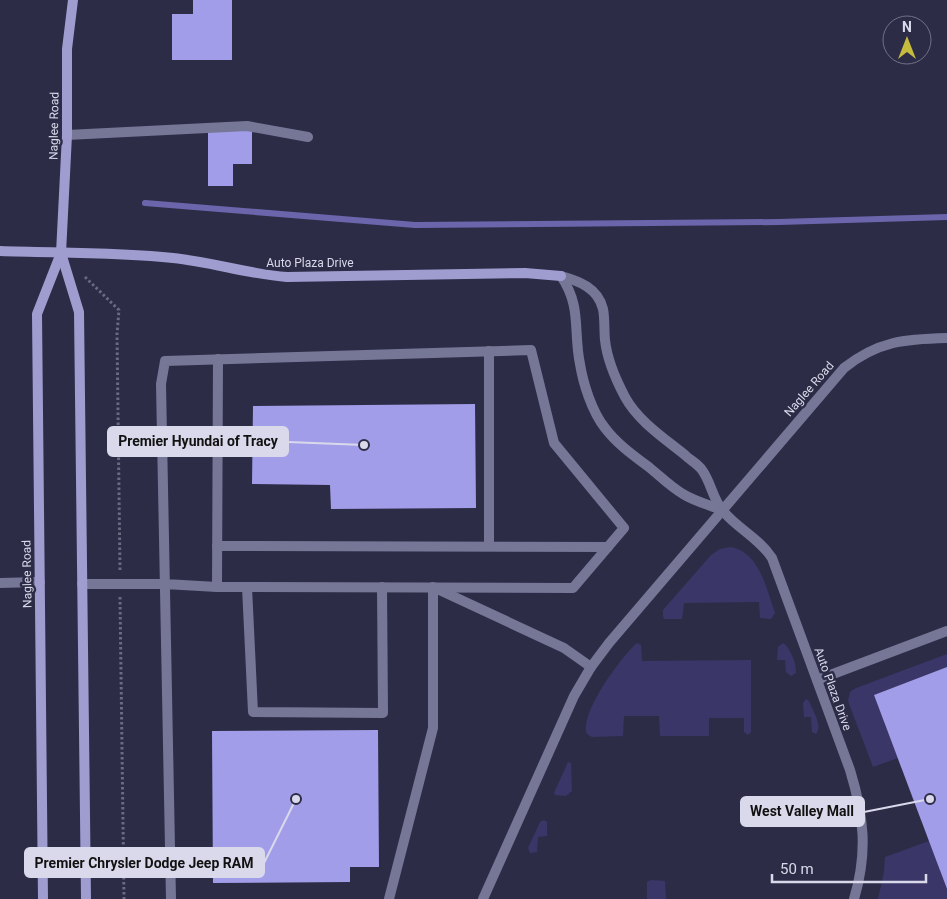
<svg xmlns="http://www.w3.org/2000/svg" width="947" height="899" viewBox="0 0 947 899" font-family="Roboto,sans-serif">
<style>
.green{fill:#3a3668}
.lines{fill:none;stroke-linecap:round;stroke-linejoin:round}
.stream{stroke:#6b66ac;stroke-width:6}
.building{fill:#a19de8}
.path{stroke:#6a6a81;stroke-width:3;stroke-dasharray:2.5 2.5;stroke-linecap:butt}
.lane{stroke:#767696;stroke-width:10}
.secondary{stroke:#9f9dd0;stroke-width:10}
.labels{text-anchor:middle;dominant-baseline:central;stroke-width:5;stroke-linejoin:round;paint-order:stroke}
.street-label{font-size:12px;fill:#d9d9eb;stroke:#2d2c47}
.leader{fill:none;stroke:#d9d9eb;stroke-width:2}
.callout-dot{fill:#d9d9eb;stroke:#2d2c47;stroke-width:2}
.callout{fill:#d9d9eb;stroke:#d9d9eb;stroke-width:2}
.callout-label{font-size:14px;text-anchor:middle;font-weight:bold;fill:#111}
</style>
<rect width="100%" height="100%" fill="#2d2c47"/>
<g class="green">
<path d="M731 547C760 553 766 588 775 613L771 619 760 618 759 602 684 603 682 619H664L663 616V610L711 555 720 549Z"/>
<path d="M637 643 641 645 642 661 751 660V732L748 735 744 732V718H709V736H660L659 716H624L623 736 592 737 587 734C579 714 621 657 637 643Z"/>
<path d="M783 643C790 647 797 665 796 673L791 676 786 672 785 660H777L778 647Z"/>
<polygon points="947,654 947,667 874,695 898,758 873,767 848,701 850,692 856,688"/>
<path d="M806 699 809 701C813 711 823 726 816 734L812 732 811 717H804L803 703Z"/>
<polygon points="568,762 571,763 572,791 566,796 555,795 554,793"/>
<polygon points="544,820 547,822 547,836 538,837 537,852 530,853 528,848 540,822"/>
<polygon points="929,841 947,890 947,899 878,899 884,872 885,857"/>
<polygon points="651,880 665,881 666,899 647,899 647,882"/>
</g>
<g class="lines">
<polyline class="stream" points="145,203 415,225 779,222 947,217"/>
</g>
<g class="building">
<polygon points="193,0 232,0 232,60 172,60 172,14 193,14"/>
<polygon points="208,131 252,131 252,164 233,164 233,186 208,186"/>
<polygon points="475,404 476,508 331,509 330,485 252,484 253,406"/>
<polygon points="947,667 947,889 874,695"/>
<polygon points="378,730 379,867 350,867 350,882 213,883 212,731"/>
</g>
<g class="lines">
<g class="path">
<polyline points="85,277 119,310 117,334 120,571"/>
<polyline points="120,597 124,899"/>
</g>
<g class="lane">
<polyline points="67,135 247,126 308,137"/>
<path d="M561 276C579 281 598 288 603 309 605 319 604 330 605 340 607 359 616 380 625 397 638 421 664 438 685 455 690 460 698 464 702 470 711 482 713 500 723 511 738 529 759 538 772 558L850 770C864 816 868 852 854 899"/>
<path d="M561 276C582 307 573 330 580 364 583 383 592 412 605 428 617 444 634 456 650 468 661 477 671 487 683 494 694 501 709 505 722 510"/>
<polyline points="489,351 489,546"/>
<polyline points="217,546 608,547"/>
<polyline points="0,583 40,582"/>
<polyline points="82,584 165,584 217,587 573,588 624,528 554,443 531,350 165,361 161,384 171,899"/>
<polyline points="217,587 218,359"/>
<polyline points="247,587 253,712 383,713 382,587"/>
<polyline points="817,680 947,631"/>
<polyline points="389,899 433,728 433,587 564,648 591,667"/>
<path d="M483 899 574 696 591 667 609 643 844 368C878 341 905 339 947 338"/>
</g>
<g class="secondary">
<path d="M0 251C57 253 116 252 173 258 212 262 248 274 287 277L525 273 561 276"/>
<polyline points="61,253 79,312 86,899"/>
<polyline points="43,899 37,314 61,253 67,135 67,49 73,0"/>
</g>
</g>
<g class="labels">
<g class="street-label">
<text transform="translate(54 126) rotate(-89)">Naglee Road</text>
<text x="310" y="263">Auto Plaza Drive</text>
<text transform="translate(809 389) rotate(-49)">Naglee Road</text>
<text transform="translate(27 574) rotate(-91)">Naglee Road</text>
<text transform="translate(833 689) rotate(70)">Auto Plaza Drive</text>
</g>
</g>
<path class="leader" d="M364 445L288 442M930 799L864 812M296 799L264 863"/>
<g class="callout-dot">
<circle cx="364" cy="445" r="5"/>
<circle cx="930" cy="799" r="5"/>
<circle cx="296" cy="799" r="5"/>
</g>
<g class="callout">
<rect x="108" y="427" width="180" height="29" rx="5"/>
<rect x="741" y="797" width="123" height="29" rx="5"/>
<rect x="25" y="848" width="239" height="29" rx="5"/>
</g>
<g class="callout-label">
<text x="198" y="446">Premier Hyundai of Tracy</text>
<text x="802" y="816">West Valley Mall</text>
<text x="144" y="868">Premier Chrysler Dodge Jeep RAM</text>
</g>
<g transform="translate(907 40)"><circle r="24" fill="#2d2c47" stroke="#727189"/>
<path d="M0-4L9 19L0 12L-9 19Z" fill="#c5bc3d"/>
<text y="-8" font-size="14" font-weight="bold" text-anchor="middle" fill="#d9d9eb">N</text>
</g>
<path d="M772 874v8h154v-8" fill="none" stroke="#d9d9eb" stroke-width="2.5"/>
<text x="780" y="874" font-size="15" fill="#d9d9eb" stroke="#2d2c47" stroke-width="4" paint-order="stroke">50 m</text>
</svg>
